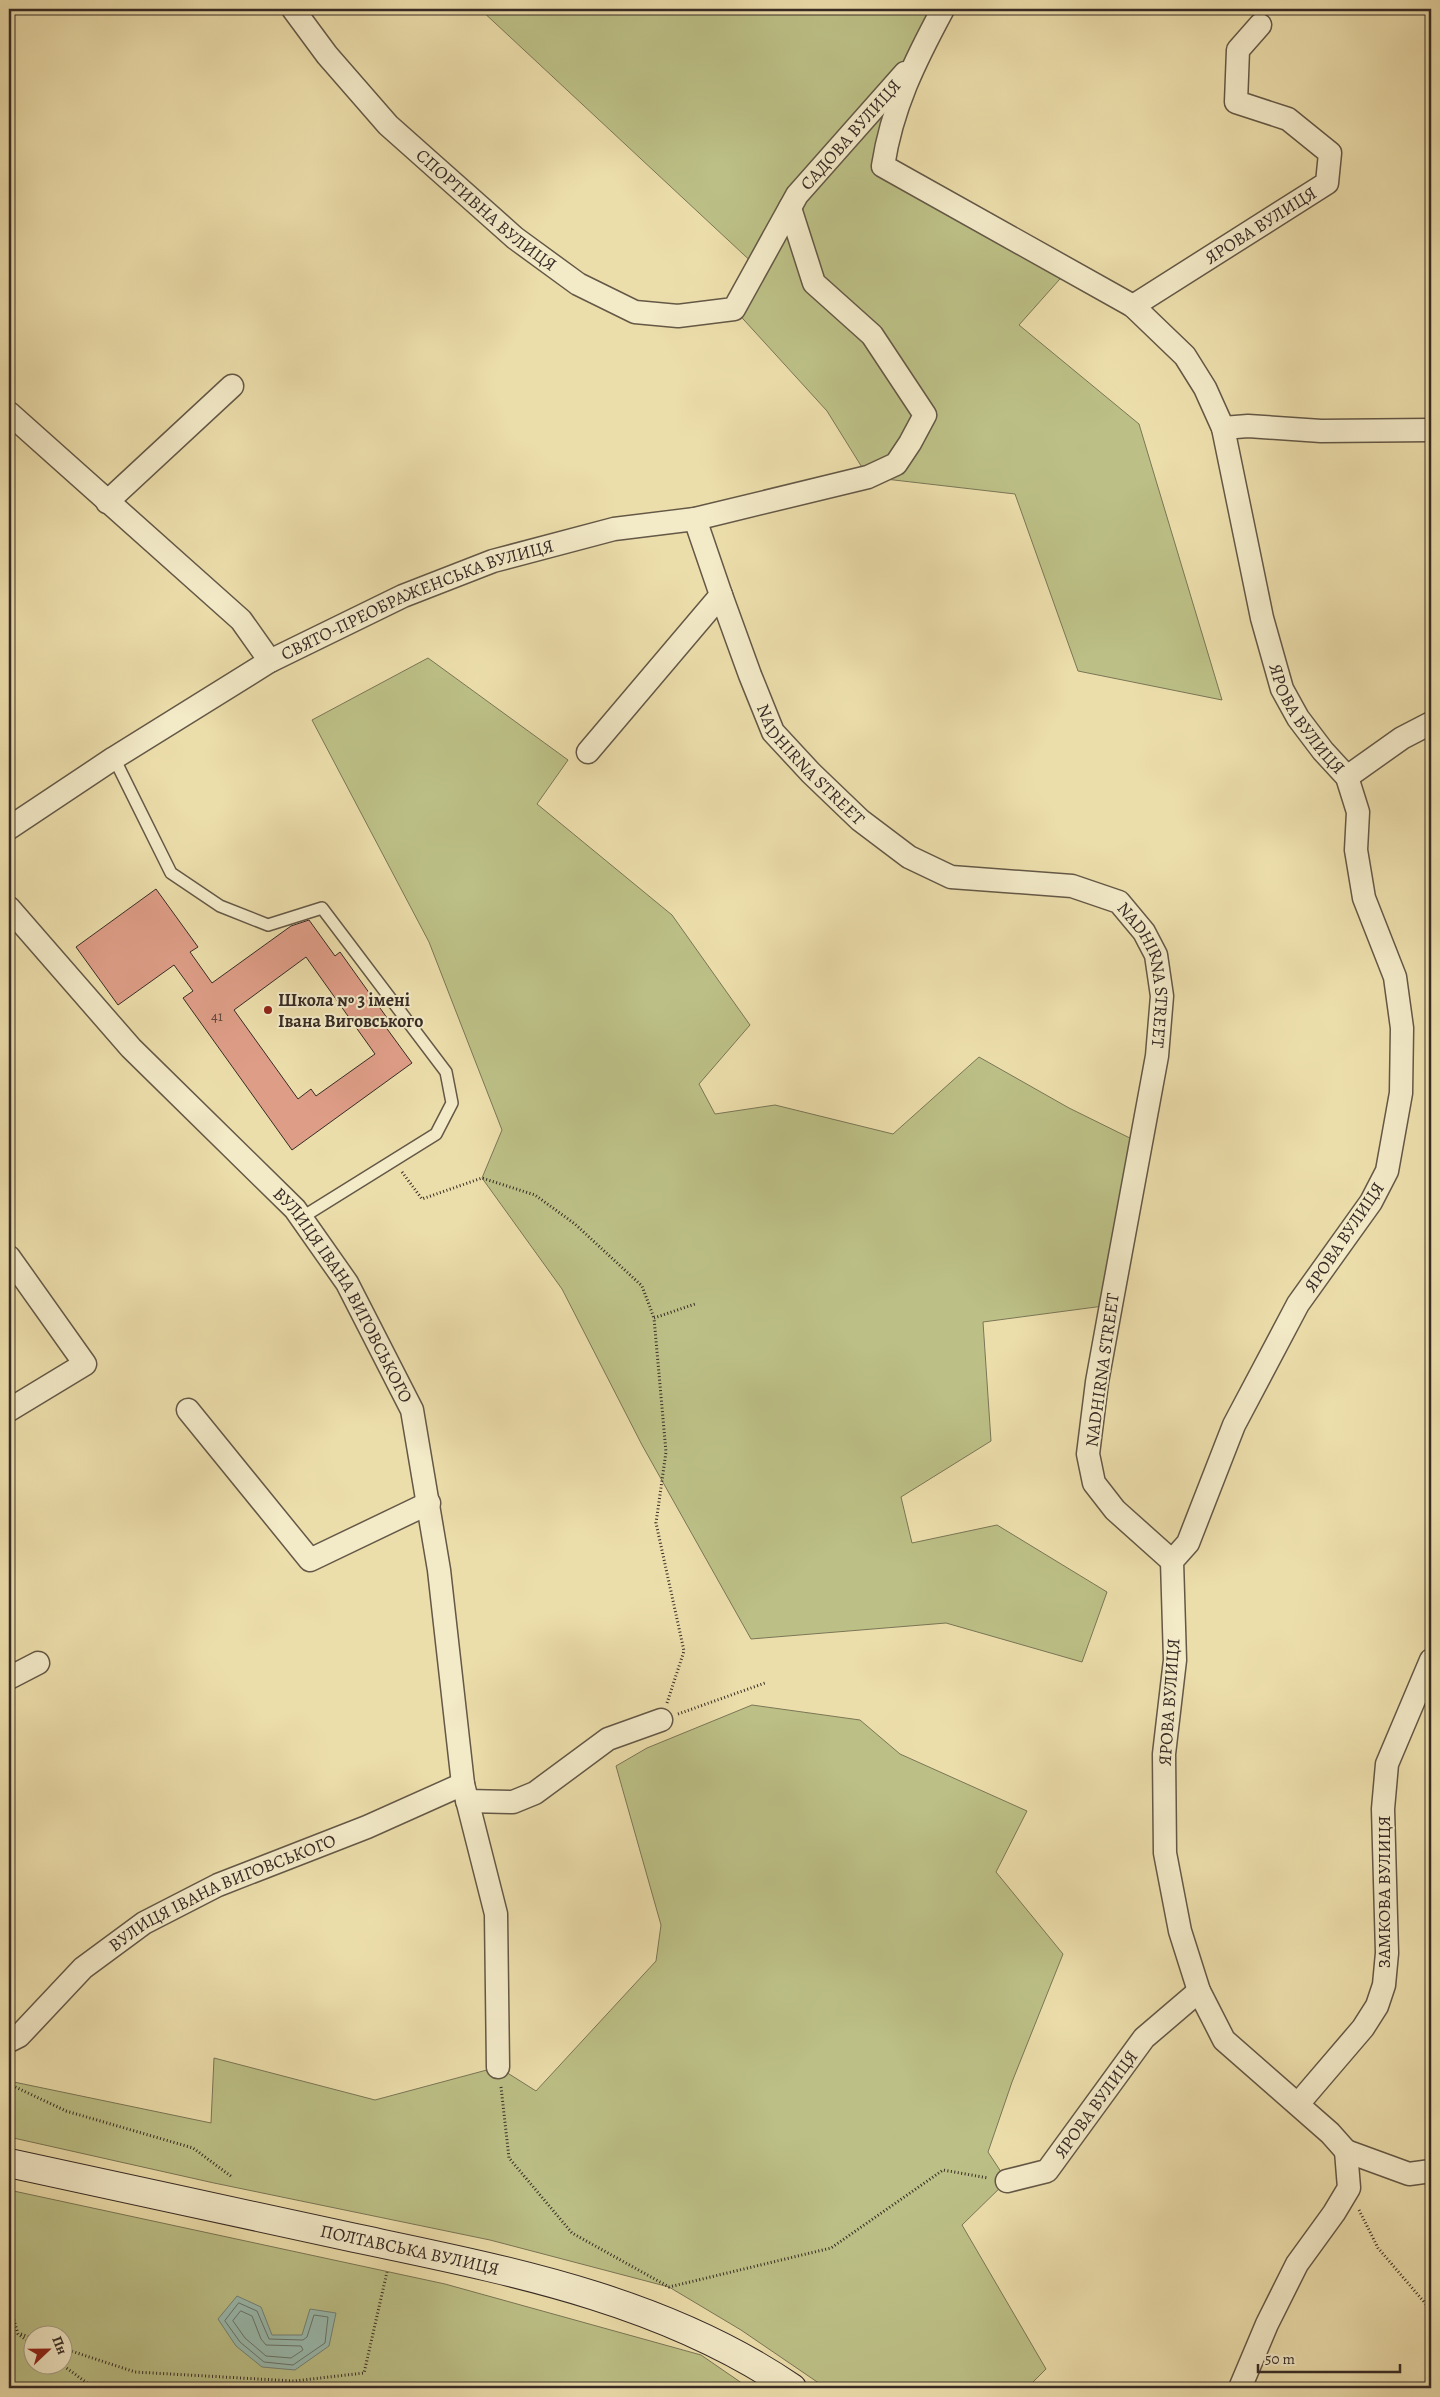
<svg xmlns="http://www.w3.org/2000/svg" width="1440" height="2397" viewBox="0 0 1440 2397" font-family="Alegreya,serif">
<style>
.green{fill:#bcc086;stroke:#7a7656;fill-rule:evenodd}
.water{fill:#99bbaf;stroke:#728178}
.lines{fill:none;stroke-linecap:round;stroke-linejoin:round}
.shore{stroke:#68736a;stroke-width:1}
.building{fill:#de9d87;stroke:#372b25;fill-rule:evenodd}
.service-casing{stroke:#645846;stroke-width:14}
.minor-casing{stroke:#645846;stroke-width:25}
.secondary-casing{stroke:#372b25;stroke-width:30}
.path{stroke:#372b25;stroke-width:3;stroke-dasharray:1 2.5;stroke-linecap:butt}
.service{stroke:#f3eac8;stroke-width:11}
.minor{stroke:#f3eac8;stroke-width:22}
.secondary{stroke:#f3eac8;stroke-width:28}
.poi-dot{fill:#8f2418;stroke:#f3eac8;stroke-width:2}
.labels{text-anchor:middle;dominant-baseline:central;stroke-width:4;stroke-linejoin:round;paint-order:stroke}
.number-label{font-size:15px;fill:#61483e}
.street-label{font-size:18px;fill:#372b25;stroke:#f3eac8}
.poi-label{font-size:18px;font-weight:bold;fill:#372b25;stroke:#f3eac8;text-anchor:start}
</style>
<rect width="100%" height="100%" fill="#ecdeab"/>
<filter id="stains"><feTurbulence type="fractalNoise" baseFrequency=".004" numOctaves="4"/><feColorMatrix values="0 0 0 0 .2 0 0 0 0 .09 0 0 0 0 .02 0 0 0 .5 -.17"/></filter>
<radialGradient id="worn" r=".72"><stop offset=".6" stop-color="#630" stop-opacity="0"/><stop offset="1" stop-color="#630" stop-opacity=".3"/></radialGradient>
<g class="green">
<polygon points="480,9 940,9 883,166 1067,271 1019,325 1139,424 1222,700 1078,671 1015,494 868,477 827,411 734,309 757,267"/>
<polygon points="428,658 568,760 537,804 672,915 750,1025 699,1084 715,1114 775,1105 893,1134 979,1057 1069,1108 1140,1143 1111,1305 983,1322 991,1441 901,1497 912,1543 997,1525 1107,1592 1082,1662 946,1623 751,1639 642,1445 562,1289 482,1178 502,1130 429,942 312,720"/>
<polygon points="752,1705 860,1720 900,1754 1027,1811 996,1872 1063,1954 1012,2082 988,2152 1007,2181 962,2225 1046,2369 1027,2388 826,2388 741,2330 669,2287 490,2240 214,2183 9,2137 9,2081 211,2123 214,2058 375,2100 498,2067 536,2091 656,1961 661,1925 616,1766 647,1748"/>
<path d="M9 2190 445 2284 701 2355 749 2388H9ZM32 2334H62V2364H32Z"/>
</g>
<polygon class="water" points="237,2296 261,2307 272,2335 302,2335 310,2309 336,2313 329,2346 295,2370 262,2367 236,2346 218,2319"/>
<g class="lines">
<g class="shore">
<polygon points="239,2303 257,2311 269,2339 303,2340 307,2337 314,2315 328,2317 325,2343 293,2365 264,2362 240,2342 225,2321"/>
<polygon points="241,2311 252,2316 261,2339 266,2345 301,2346 303,2350 291,2358 266,2356 245,2338 233,2321"/>
</g>
</g>
<path class="building" d="M156 889 198 947 190 952 212 983 291 926 309 920 335 956 340 952 390 1022 385 1026 412 1063 292 1150 183 998 193 991 174 965 118 1005 76 947ZM306 957 375 1054 316 1096 311 1089 298 1099 234 1010Z"/>
<g class="lines">
<g class="service-casing">
<polyline id="service" points="114,758 171,873 220,906 268,925 322,908 446,1072 452,1103 436,1134 301,1218"/>
</g>
<g class="minor-casing">
<g id="minor">
<path id="s1" d="M293 9 327 55 388 125 515 238 578 284 635 312 678 316 734 309 797 195 905 73"/>
<path id="s2" d="M943 9C915 61 892 107 883 166L1133 306 1185 356 1205 388 1223 428 1262 618 1282 689 1298 718 1323 751 1347 777 1358 812 1356 850 1364 898 1395 977 1402 1028 1401 1093 1387 1171 1371 1202 1298 1304 1234 1425 1188 1543 1172 1561 1175 1660 1164 1754 1165 1853 1180 1931 1199 1991 1224 2040 1330 2133 1346 2151"/>
<path id="s3" d="M1133 306 1327 183 1330 153 1288 119 1236 102 1238 50 1260 25"/>
<polyline points="9,413 241,620 270,661"/>
<polyline points="1223,428 1248,426 1321,431 1431,430"/>
<polyline points="107,502 232,386"/>
<path id="s4" d="M721 595 750 675 773 732 811 773 860 820 909 857 951 877 1072 886 1119 902 1144 932 1156 955 1162 996 1157 1056 1111 1305 1097 1382 1088 1454 1094 1483 1115 1510 1172 1561"/>
<polyline points="588,752 721,595 695,519"/>
<polyline points="1347,777 1402,738 1431,723"/>
<path id="s5" d="M9 828 114 758 270 661 403 596 493 561 614 529 695 519 868 477 896 464 910 443 925 415 872 335 814 283 790 208"/>
<path id="s6" d="M9 908 131 1048 295 1209 347 1283 412 1410 439 1570 463 1784 496 1914 498 2067"/>
<polyline points="9,1257 85,1364 9,1410"/>
<polyline points="188,1410 310,1560 429,1503"/>
<polyline points="9,1678 38,1663"/>
<polyline points="467,1801 513,1802 535,1793 608,1739 661,1720"/>
<path id="s7" d="M9 2041 19 2036 83 1968 144 1923 218 1885 367 1827 463 1784"/>
<polyline points="1298,2104 1363,2028 1377,2006 1384,1985 1387,1953 1383,1809 1387,1764 1431,1660"/>
<polyline points="1346,2151 1409,2174 1431,2171"/>
<path id="s8" d="M1007 2181 1047 2171 1144 2038 1199 1991"/>
<polyline points="1240,2388 1267,2324 1297,2264 1334,2213 1349,2188 1346,2151"/>
</g>
</g>
<g class="secondary-casing">
<g id="secondary">
<path id="s9" d="M9 2163C124 2188 240 2213 355 2238 506 2270 662 2299 792 2388"/>
</g>
</g>
<g class="path">
<polyline points="402,1172 422,1199 482,1178 535,1195 575,1224 642,1286 654,1318"/>
<polyline points="667,1703 684,1651 656,1523 666,1452 654,1318 695,1304"/>
<polyline points="678,1714 765,1683"/>
<polyline points="9,2084 66,2111 193,2148 232,2177"/>
<polyline points="501,2087 509,2158 572,2233 669,2287 831,2248 943,2170 988,2178"/>
<polyline points="1359,2210 1378,2248 1431,2310"/>
<polyline points="9,2303 18,2334 32,2344"/>
<polyline points="21,2334 32,2338"/>
<polyline points="62,2348 135,2372 294,2381 364,2373 387,2272"/>
<polyline points="61,2364 94,2388"/>
</g>
<use href="#service" class="service"/>
<use href="#minor" class="minor"/>
<use href="#secondary" class="secondary"/>
</g>
<circle class="poi-dot" cx="268" cy="1010" r="5"/>
<g class="labels">
<g class="number-label">
<text x="217" y="1016">41</text>
</g>
<g class="street-label">
<text stroke="none"><textPath href="#s1" startOffset="772">САДОВА ВУЛИЦЯ</textPath></text>
<text stroke="none"><textPath href="#s1" startOffset="280">СПОРТИВНА ВУЛИЦЯ</textPath></text>
<text stroke="none"><textPath href="#s3" startOffset="151">ЯРОВА ВУЛИЦЯ</textPath></text>
<text stroke="none"><textPath href="#s5" startOffset="470">СВЯТО-ПРЕОБРАЖЕНСЬКА ВУЛИЦЯ</textPath></text>
<text stroke="none"><textPath href="#s2" startOffset="915">ЯРОВА ВУЛИЦЯ</textPath></text>
<text stroke="none"><textPath href="#s4" startOffset="195">NADHIRNA STREET</textPath></text>
<text stroke="none"><textPath href="#s4" startOffset="630">NADHIRNA STREET</textPath></text>
<text transform="translate(1344 1237) rotate(-56)">ЯРОВА ВУЛИЦЯ</text>
<text stroke="none"><textPath href="#s6" startOffset="514">ВУЛИЦЯ ІВАНА ВИГОВСЬКОГО</textPath></text>
<text transform="translate(1102 1370) rotate(-82)">NADHIRNA STREET</text>
<text transform="translate(1169 1702) rotate(-86)">ЯРОВА ВУЛИЦЯ</text>
<text transform="translate(1384 1892) rotate(-90)">ЗАМКОВА ВУЛИЦЯ</text>
<text stroke="none"><textPath href="#s7" startOffset="264">ВУЛИЦЯ ІВАНА ВИГОВСЬКОГО</textPath></text>
<text stroke="none"><textPath href="#s8" startOffset="124">ЯРОВА ВУЛИЦЯ</textPath></text>
<text stroke="none"><textPath href="#s9" startOffset="410">ПОЛТАВСЬКА ВУЛИЦЯ</textPath></text>
</g>
<g class="poi-label">
<text x="278" y="1000">Школа № 3 імені<tspan x="278" dy="21">Івана Виговського</tspan></text>
</g>
</g>
<rect width="1440" height="2397" fill="none" stroke="#ecdeab" stroke-width="30"/>
<rect x="10" y="10" width="1420" height="2377" fill="none" stroke="#372b25" stroke-width="2.5"/>
<rect x="15" y="15" width="1410" height="2367" fill="none" stroke="#372b25"/>
<g transform="translate(48 2350) rotate(68)"><circle r="24" fill="#f3eac8" stroke="#a89e87"/>
<path d="M0-4L9 19L0 12L-9 19Z" fill="#8f2418"/>
<text y="-8" font-size="14" font-weight="bold" text-anchor="middle" fill="#372b25">Пн</text>
</g>
<path d="M1258 2364v8h142v-8" fill="none" stroke="#372b25" stroke-width="2.5"/>
<text x="1265" y="2364" font-size="15" fill="#372b25" stroke="#f3eac8" stroke-width="4" paint-order="stroke">50 m</text>
<rect width="100%" height="100%" filter="url(#stains)"/>
<rect width="100%" height="100%" fill="url(#worn)"/>
</svg>
